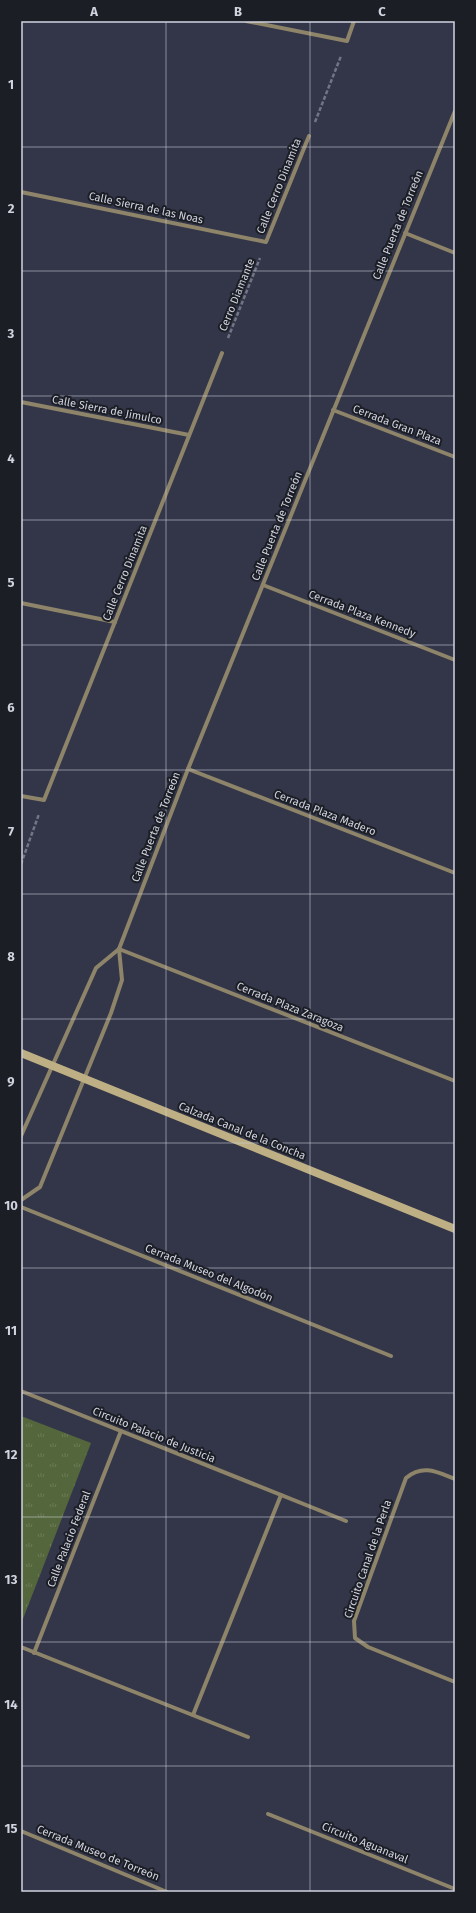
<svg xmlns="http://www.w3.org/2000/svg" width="476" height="1913" viewBox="0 0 476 1913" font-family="'Fira Sans',sans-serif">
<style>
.park{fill:url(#park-tufts)}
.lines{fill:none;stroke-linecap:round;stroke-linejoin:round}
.path{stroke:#727585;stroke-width:2.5;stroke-dasharray:4 2;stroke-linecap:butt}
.street{stroke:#8e8469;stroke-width:4}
.secondary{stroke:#bfaf84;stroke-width:8}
.grid{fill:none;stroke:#d1d3df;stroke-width:1;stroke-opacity:0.55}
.labels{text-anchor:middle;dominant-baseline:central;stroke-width:4;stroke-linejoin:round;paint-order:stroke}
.street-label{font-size:11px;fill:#d1d3df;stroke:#1c1e26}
.neatline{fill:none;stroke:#d1d3df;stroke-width:1.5}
.grid-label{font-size:13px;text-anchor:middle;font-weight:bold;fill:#d1d3df}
</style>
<defs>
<pattern id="park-tufts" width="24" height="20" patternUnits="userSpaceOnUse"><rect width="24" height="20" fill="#54663b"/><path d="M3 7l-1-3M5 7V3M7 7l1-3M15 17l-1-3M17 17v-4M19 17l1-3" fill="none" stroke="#6c7b57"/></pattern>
</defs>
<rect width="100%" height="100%" fill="#323648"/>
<polygon class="park" points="21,1416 91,1443 21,1624"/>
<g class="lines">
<g class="path">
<polyline points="315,122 341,56"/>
<polyline points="228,338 260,258"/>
<polyline points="21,864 39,814"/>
</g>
<g class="street">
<polyline points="246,21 347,41 354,21"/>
<polyline points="21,192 266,242 309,136"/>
<polyline points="405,233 455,253"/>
<polyline points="21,402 189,435"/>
<polyline points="333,410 455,457"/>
<polyline points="263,585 455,660"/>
<polyline points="21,603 115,622"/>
<polyline points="188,769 455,873"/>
<polyline points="21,796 44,800 222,353"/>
<polyline points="119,949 455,1081"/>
<polyline points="21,1136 96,968 119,949"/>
<polyline points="21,1200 40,1187 111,1013 122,980 119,949 188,769 455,111"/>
<polyline points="21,1207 391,1356"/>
<polyline points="21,1391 346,1521"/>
<path d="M455 1479C437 1472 423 1464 406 1478L354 1621 355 1638 368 1647 455 1682"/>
<polyline points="21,1647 248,1737"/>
<polyline points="34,1653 121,1431"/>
<polyline points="193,1715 281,1495"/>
<polyline points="268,1814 455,1889"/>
<polyline points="21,1831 167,1892"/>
</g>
<polyline class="secondary" points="21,1053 455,1229"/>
</g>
<path class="grid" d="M166 21V1892M310 21V1892M21 147H455M21 271H455M21 396H455M21 520H455M21 645H455M21 770H455M21 894H455M21 1019H455M21 1143H455M21 1268H455M21 1393H455M21 1517H455M21 1642H455M21 1766H455"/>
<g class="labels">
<g class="street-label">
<text transform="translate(279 186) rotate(-68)">Calle Cerro Dinamita</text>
<text transform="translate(146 208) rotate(12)">Calle Sierra de las Noas</text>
<text transform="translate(398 225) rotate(-68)">Calle Puerta de Torreón</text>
<text transform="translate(237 295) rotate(-68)">Cerro Diamante</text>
<text transform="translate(107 410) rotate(11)">Calle Sierra de Jimulco</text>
<text transform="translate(397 425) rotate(21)">Cerrada Gran Plaza</text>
<text transform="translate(277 526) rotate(-68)">Calle Puerta de Torreón</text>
<text transform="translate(125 573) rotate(-68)">Calle Cerro Dinamita</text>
<text transform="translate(362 614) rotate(21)">Cerrada Plaza Kennedy</text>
<text transform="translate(325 813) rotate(21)">Cerrada Plaza Madero</text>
<text transform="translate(156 827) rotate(-69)">Calle Puerta de Torreón</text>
<text transform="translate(290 1007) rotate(22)">Cerrada Plaza Zaragoza</text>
<text transform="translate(242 1131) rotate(22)">Calzada Canal de la Concha</text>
<text transform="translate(209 1273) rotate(22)">Cerrada Museo del Algodón</text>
<text transform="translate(154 1435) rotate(22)">Circuito Palacio de Justicia</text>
<text transform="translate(69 1539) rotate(-69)">Calle Palacio Federal</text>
<text transform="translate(368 1559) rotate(-71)">Circuito Canal de la Perla</text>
<text transform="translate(365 1843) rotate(22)">Circuito Aguanaval</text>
<text transform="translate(98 1853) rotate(22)">Cerrada Museo de Torreón</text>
</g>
</g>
<rect width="476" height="1913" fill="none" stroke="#1c1e26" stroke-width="44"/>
<rect x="22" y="22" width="432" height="1869" class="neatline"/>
<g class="grid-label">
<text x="94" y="16">A</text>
<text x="238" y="16">B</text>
<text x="382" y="16">C</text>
<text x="11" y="89">1</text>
<text x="11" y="213">2</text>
<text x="11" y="338">3</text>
<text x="11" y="463">4</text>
<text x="11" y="587">5</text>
<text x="11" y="712">6</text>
<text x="11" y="836">7</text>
<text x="11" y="961">8</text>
<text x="11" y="1086">9</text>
<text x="11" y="1210">10</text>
<text x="11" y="1335">11</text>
<text x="11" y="1459">12</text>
<text x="11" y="1584">13</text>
<text x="11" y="1709">14</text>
<text x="11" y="1833">15</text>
</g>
</svg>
